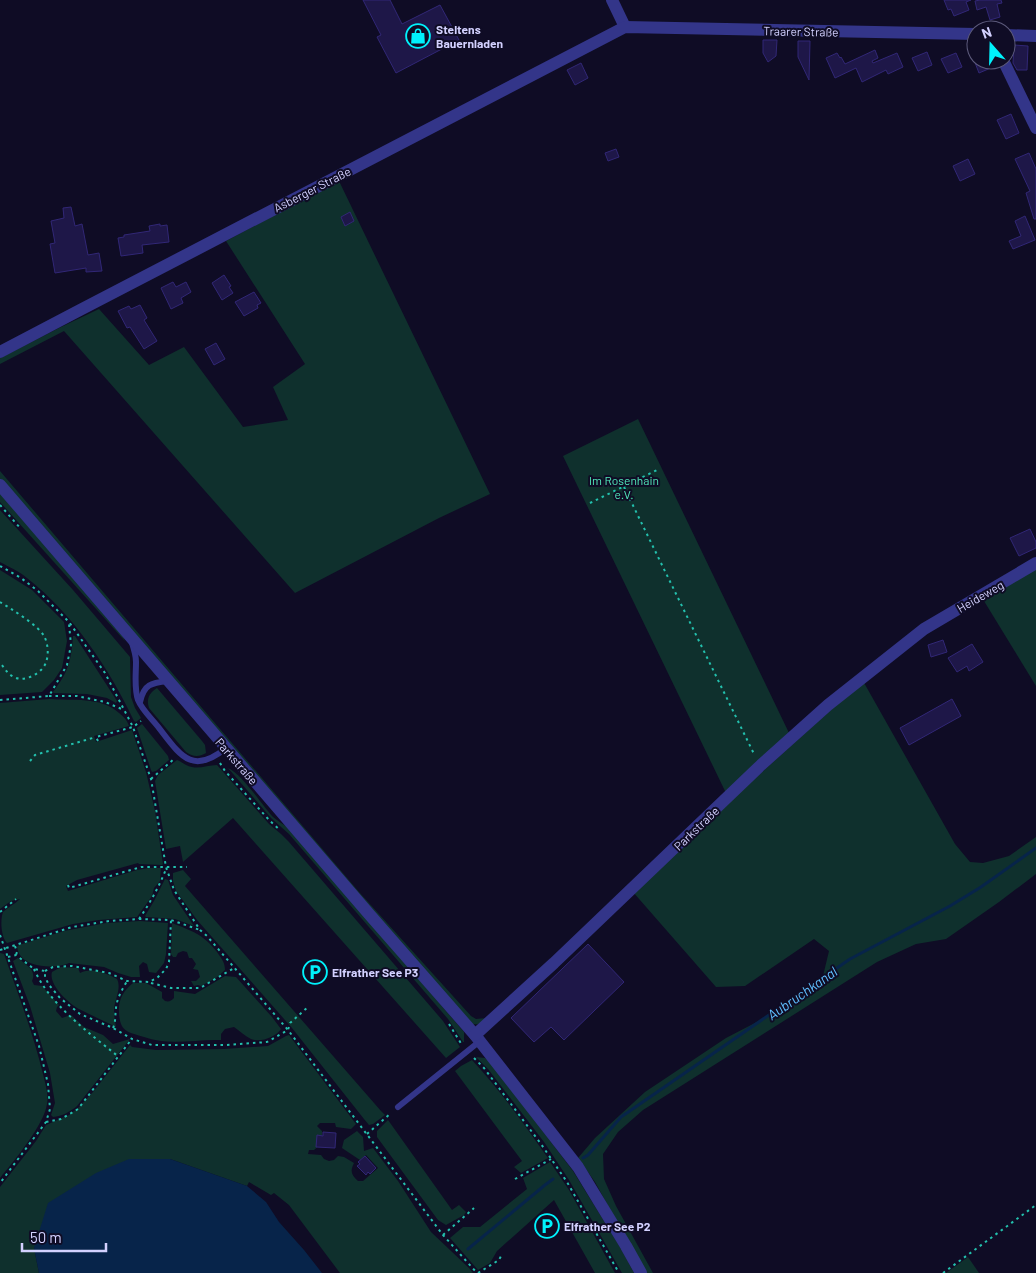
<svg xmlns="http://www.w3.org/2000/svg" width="1036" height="1273" viewBox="0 0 1036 1273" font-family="Barlow,sans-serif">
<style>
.green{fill:#0f302d}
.water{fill:#07244a}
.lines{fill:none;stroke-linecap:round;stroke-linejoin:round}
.stream{stroke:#07244a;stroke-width:3}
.building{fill:#1e1748;stroke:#312776}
.path{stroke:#23c0ad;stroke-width:2;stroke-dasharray:2.5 4;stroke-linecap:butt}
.lane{stroke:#333589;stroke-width:6}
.street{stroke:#333589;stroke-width:12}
.labels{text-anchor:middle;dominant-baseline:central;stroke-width:4;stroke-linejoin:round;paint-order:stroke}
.poi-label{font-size:12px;font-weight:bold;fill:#d3d1ff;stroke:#0f0c25;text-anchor:start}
.street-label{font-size:12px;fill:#d3d1ff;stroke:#0f0c25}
.park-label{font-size:12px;fill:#52eabb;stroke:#0f0c25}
.water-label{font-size:14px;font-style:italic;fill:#5fbfff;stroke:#0f0c25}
</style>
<rect width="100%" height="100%" fill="#0f0c25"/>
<g class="green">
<polygon points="339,181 490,494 439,518 295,593 64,331 0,364 0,358 61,327 99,309 149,365 184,347 243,427 288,420 273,387 305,364 226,241"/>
<polygon points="638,419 789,733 726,793 563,456"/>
<path d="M0 471 359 892 471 1016 476 1019 487 1018C482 1023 479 1025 472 1024L356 894 0 479Z"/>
<polygon points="0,492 121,633 125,641 0,502"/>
<path d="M0 510 73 590 130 657 131 697 135 708 141 718 136 722 134 721C109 668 73 614 27 578 19 571 9 567 0 562Z"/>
<polygon points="1036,568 1036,686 984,601"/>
<polygon points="0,570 32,590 64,622 67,641 62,668 54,680 42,692 0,695"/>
<path d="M73 636H75L117 701 116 703 107 698 87 694 54 693 53 692C69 671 71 661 73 636Z"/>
<polygon points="863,681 955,844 970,862 983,863 1009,856 1036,837 1036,874 999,902 946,939 916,944 877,962 643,1110 618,1132 603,1154 604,1179 616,1206 653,1273 645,1273 595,1182 578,1158 595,1138 645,1092 726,1038 774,1013 823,976 829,951 814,939 745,986 716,987 633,892 730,801"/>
<path d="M157 688 202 741 205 745 206 753C199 757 193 757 186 752L149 708C146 699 149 693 157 688Z"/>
<path d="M49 699C73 701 100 696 119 713 124 717 127 720 129 726L94 736 96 742 132 730 146 772 155 811 163 864 162 865 139 864 138 863 77 880 66 886 68 891 137 870 149 868H161L160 881 154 888 152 896 137 917 99 920 73 924 7 943C1 937 0 920 3 912 8 907 15 904 20 899L11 901 0 909V703Z"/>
<polygon points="142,724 168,756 169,760 156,771 152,772 151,770 137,728"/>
<path d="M177 760C182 762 186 766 192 767 199 769 209 765 217 765L269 824 281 834 289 842 443 1021 460 1047 446 1058 233 818 183 862 180 846 166 849 155 781 158 775Z"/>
<path d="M228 768C242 774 261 804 273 817 278 821 284 825 289 828L464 1032V1042H463L448 1019 289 834 271 818Z"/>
<polygon points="183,870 191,879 185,886 381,1111 385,1115 373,1124 369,1125 364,1119 292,1028 197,920 176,891 173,881 173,873"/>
<polygon points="165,879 168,880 173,895 194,926 175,919 146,917 145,916 154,901"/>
<path d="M140 921 168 923 166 954 164 963 156 973 149 972 147 964 143 962 139 966 140 977H131L118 973 104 967 69 963C57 969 28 968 20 955 18 953 18 950 17 947L19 945 64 931 106 923Z"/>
<path d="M172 923C192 931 203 934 217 952 221 958 225 962 225 970L216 978 201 986 198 985 194 986 191 981H196L200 977 198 970 193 969 196 964 192 958H189L187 952 183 951 178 953 176 957H173L171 954Z"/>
<path d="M0 953 4 954C18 994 33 1033 43 1074 45 1083 49 1095 47 1104 44 1125 14 1161 0 1178Z"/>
<path d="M18 958C26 965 37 970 32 981L34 985 42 986 59 1005 57 1007 56 1011 62 1018 71 1015 84 1027 103 1035 113 1044 130 1039 77 1106C70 1112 62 1116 53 1117L51 1115 55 1103 50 1073 30 1006 13 961Z"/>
<path d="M61 967 78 968 80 973C93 967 106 973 117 979 122 989 114 1000 114 1011 114 1016 115 1022 116 1027 105 1021 92 1016 81 1010 70 1005 48 985 52 972Z"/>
<path d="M225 976 236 977 272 1017 281 1029C276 1037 260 1043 251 1039 245 1036 240 1031 234 1027L225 1029 221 1034V1040C195 1039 169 1046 144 1037 129 1032 120 1033 119 1013 118 1000 123 991 133 983H146L162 992V998L165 1001C169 1002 171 1001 174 998V991L195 994Z"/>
<path d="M289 1035 356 1124 351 1129 336 1127 335 1123H320L317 1126 322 1131V1143L314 1150H309L308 1154 321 1155 324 1159 329 1161 334 1160 338 1156 344 1157 354 1163C350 1171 351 1175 358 1181H363L378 1168 366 1155 360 1160 342 1148 344 1140 357 1131 363 1137 364 1151 373 1148 398 1181 431 1232 469 1268 473 1273H340L289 1205 274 1193 271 1195 249 1182 247 1186 170 1159 34 1248 39 1273H0V1187L36 1141 46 1125 69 1115 78 1108 93 1092 130 1045 132 1047 156 1050 224 1049 268 1046 286 1036Z"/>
<polygon points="476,1057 485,1058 490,1062 573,1171 620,1247 634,1273 622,1273 569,1180 544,1142 488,1069"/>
<path d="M472 1060C500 1090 524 1124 548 1158L521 1173 514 1167 522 1161 455 1071 461 1066Z"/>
<polygon points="388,1120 452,1210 459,1205 466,1212 464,1215 446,1225 438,1220 377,1137 377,1131"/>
<polygon points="550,1162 569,1190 615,1273 595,1273 554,1200 497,1251 490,1263 478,1270 450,1238 463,1227 480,1227 527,1189 523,1178"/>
<polygon points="968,1257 979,1273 946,1273"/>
</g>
<polygon class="water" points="129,1159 170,1159 247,1186 266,1202 279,1222 304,1250 322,1273 39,1273 34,1248 48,1203 96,1173"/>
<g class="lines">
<g class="stream">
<polyline points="583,1158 588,1155 621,1117 850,959 950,906 981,887 1036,848"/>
<polyline points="468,1249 545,1185 553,1179"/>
</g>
</g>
<g class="building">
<polygon points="363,0 390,0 402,24 440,5 459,40 396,73 377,37 381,35"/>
<polygon points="944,0 971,0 966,2 969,10 954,16 951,9 948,10"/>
<polygon points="980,0 1001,0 1002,3 997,4 1000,17 990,20 986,7 977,10 975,1"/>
<polygon points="763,40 777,40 776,56 768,62 763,53"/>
<polygon points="798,41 810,41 809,80 798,57"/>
<polygon points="1014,45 1028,46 1027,70 1017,70 1013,63"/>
<polygon points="875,50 878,58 872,61 873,63 897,53 903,67 888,74 886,70 862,82 856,68 835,78 826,58 837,53 840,58 841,57 845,64"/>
<polygon points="927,52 932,65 918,71 912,58"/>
<polygon points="956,53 962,67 948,73 941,59"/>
<polygon points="974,60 990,60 993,67 979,73"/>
<polygon points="581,63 588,78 575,85 567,70"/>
<polygon points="1011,114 1019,133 1006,139 997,120"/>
<polygon points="616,149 619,157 608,161 605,153"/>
<polygon points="1029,153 1036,169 1036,219 1034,219 1026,193 1030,191 1015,159"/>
<polygon points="968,159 975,174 960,181 953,166"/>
<polygon points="71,207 75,226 82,224 88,255 99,253 102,271 86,272 86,268 55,273 50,244 55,243 51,221 64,218 63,208"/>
<polygon points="350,212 354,221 345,226 341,217"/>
<polygon points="1025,216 1035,240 1013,249 1009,241 1021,236 1015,221"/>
<polygon points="160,224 160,226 167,225 169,242 142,245 143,253 121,256 118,238 124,237 124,235 150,231 149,226"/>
<polygon points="224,275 231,286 229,287 233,293 222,300 212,283"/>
<polygon points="173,282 176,287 186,282 191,292 181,298 183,303 171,309 161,288"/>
<polygon points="254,292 261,303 257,305 258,308 244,316 235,302"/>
<polygon points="140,305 147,318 144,320 157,341 144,349 130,327 127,328 118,311 129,306 131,309"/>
<polygon points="216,343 225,359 214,365 205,349"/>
<polygon points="1030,529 1036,542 1036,548 1019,556 1010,538"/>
<polygon points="943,640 947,652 931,657 928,645"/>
<polygon points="972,644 983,662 969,671 967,666 957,672 948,658"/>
<polygon points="952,699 961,716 909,745 900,728"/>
<polygon points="588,944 624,982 564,1040 551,1027 534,1042 511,1018"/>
<polygon points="323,1132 336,1133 335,1148 316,1147 317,1135 323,1136"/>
<polygon points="365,1156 376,1168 370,1174 368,1172 366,1175 357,1166 360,1164 358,1162"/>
</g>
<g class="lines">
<g class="path">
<polyline points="624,487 754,754"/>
<polyline points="590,503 657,470"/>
<polyline points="0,505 21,529"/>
<polyline points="0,566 21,578 38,591 69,622 105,673 133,727 151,779 166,867 174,890 200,930 207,936 288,1030 443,1235 477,1273"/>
<path d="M0 602C11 609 38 625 44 636 48 643 49 655 46 662 43 673 24 683 14 677 7 674 5 668 0 663"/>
<polyline points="49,696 77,696 105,702 124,710"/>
<polyline points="0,700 49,696 67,665 71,645 69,624"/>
<polyline points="98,741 96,737 133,727 141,721"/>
<polyline points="30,761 35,755 96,737"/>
<polyline points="220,763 225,771 270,821 280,830"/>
<polyline points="151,779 174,759"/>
<polyline points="68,885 69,888 141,867 187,867"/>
<polyline points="0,912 16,899"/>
<path d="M139 919C150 903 159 887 166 869"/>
<polyline points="0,935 39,1046 48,1084 50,1109 46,1122 0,1183"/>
<polyline points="15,946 17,952 16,955"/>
<polyline points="0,950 72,927 109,921 139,919 171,920 200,930"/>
<polyline points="8,957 16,955 34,969 45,971 45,977 49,985 60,998 80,1014 113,1028 132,1039 152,1045 227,1045 267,1042 288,1030 290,1023 309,1006"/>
<path d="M34 969C49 1004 89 1033 119 1057"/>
<polyline points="45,971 53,967 72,966 109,973 127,981 149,982 157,978 166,969 169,962 171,920"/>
<polyline points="151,983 171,988 200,988 234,968"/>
<polyline points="449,1024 462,1045"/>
<path d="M113 1028C116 1021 115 1015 116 1008 117 998 122 990 127 981"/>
<polyline points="474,1058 484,1068 541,1144 567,1182 619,1273"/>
<polyline points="46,1122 61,1119 78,1109 131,1040"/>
<polyline points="367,1134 391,1113"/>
<polyline points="515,1179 551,1159"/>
<polyline points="443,1235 474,1208"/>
<polyline points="478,1273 499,1260 502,1254"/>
<polyline points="943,1273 1036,1205"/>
</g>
<g class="lane">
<path d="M132 643C134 649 136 656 136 662 136 675 134 688 138 700 142 710 153 720 159 728 180 755 192 776 226 748"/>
<path d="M140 702C144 684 151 683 168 681"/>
<polyline points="398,1107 480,1041"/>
</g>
<g class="street">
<polyline points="612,0 625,27"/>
<polyline points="1006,35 1036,36"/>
<polyline points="1003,60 1036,128"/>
<polyline points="0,352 80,310 625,27 976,34"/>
<polyline points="0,485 369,914 475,1035 578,1167 626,1246 641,1273"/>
<polyline points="475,1035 554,963 761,765 828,705 924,629 1036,563"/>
</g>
</g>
<defs>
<g id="shop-ring" transform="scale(1.25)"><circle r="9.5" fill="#0f0c25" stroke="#00f2fc" stroke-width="1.5"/><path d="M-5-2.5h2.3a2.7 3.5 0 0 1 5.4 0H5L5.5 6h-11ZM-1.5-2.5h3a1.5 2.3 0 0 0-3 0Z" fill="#00f2fc"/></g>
<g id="parking-ring" transform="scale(1.25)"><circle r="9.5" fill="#0f0c25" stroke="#00f2fc" stroke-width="1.5"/><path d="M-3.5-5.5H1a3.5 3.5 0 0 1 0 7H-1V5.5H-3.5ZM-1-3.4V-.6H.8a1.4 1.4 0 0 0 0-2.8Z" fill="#00f2fc"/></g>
</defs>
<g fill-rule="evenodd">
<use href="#shop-ring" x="418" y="36"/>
<use href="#parking-ring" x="315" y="972"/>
<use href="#parking-ring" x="547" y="1226"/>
</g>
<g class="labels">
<g class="poi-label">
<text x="436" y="29">Steltens<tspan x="436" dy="14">Bauernladen</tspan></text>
<text x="332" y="972">Elfrather See P3</text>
<text x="564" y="1226">Elfrather See P2</text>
</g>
<g class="street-label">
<text transform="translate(801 31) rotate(1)">Traarer Straße</text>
<text transform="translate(312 189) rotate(-27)">Asberger Straße</text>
<text transform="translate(980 596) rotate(-30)">Heideweg</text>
<text transform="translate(237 761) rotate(49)">Parkstraße</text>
<text transform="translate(696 828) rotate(-44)">Parkstraße</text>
</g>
<g class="park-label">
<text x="624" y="480">Im Rosenhain<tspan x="624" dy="14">e.V.</tspan></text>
</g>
<g class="water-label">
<text transform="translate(802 993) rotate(-35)">Aubruchkanal</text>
</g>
</g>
<g transform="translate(991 45) rotate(340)"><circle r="24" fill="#0f0c25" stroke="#5d5b7c"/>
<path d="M0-4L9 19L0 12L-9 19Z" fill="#00f2fc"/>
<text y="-8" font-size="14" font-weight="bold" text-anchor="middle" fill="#d3d1ff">N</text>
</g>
<path d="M22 1243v8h84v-8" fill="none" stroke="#d3d1ff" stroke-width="2.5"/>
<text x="30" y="1243" font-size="15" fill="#d3d1ff" stroke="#0f0c25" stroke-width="4" paint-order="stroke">50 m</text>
</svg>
